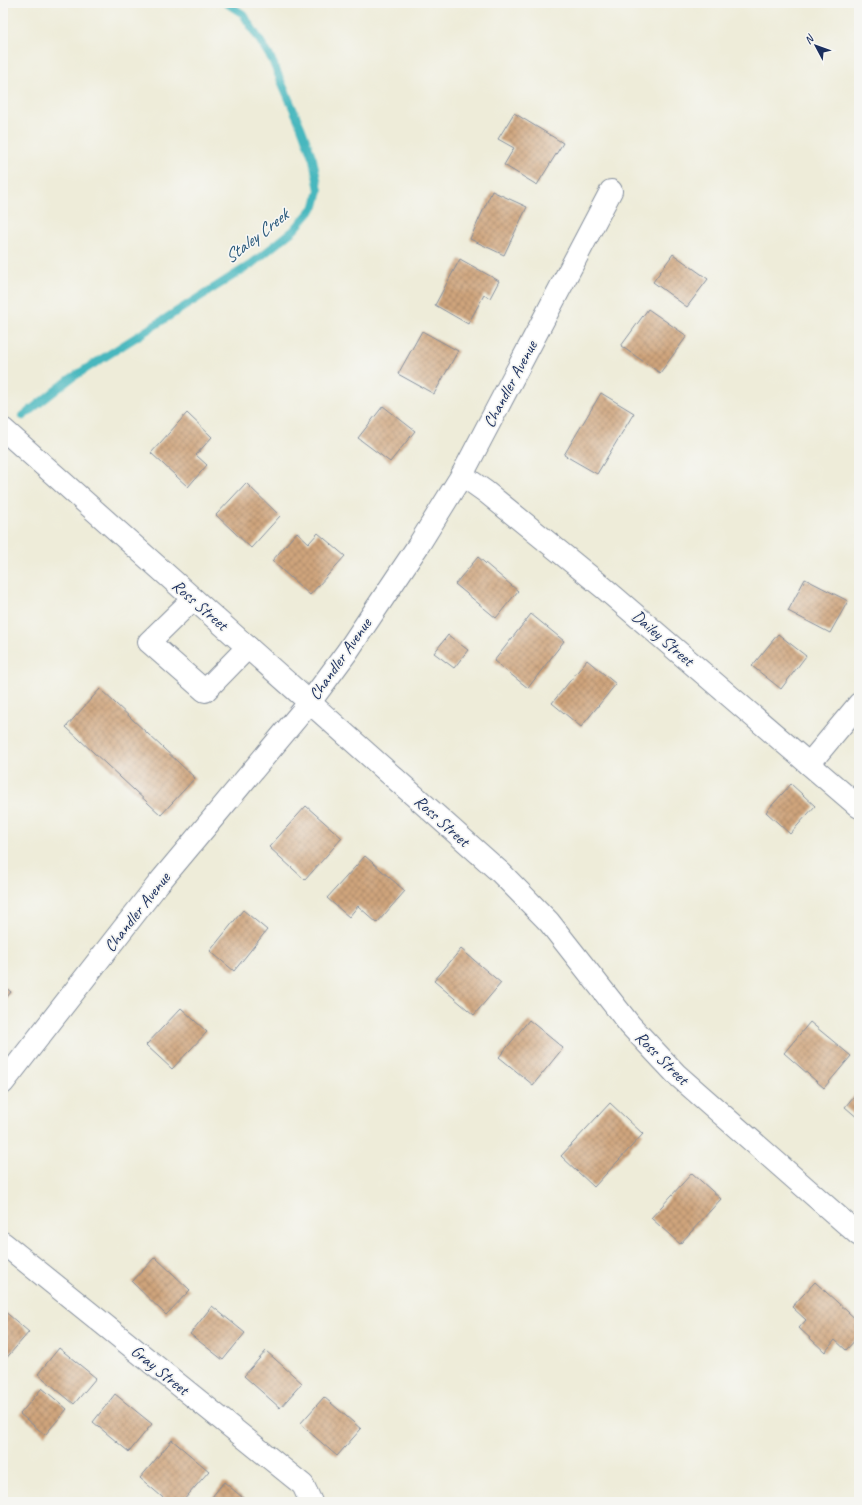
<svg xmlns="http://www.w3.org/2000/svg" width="862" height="1505" viewBox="0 0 862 1505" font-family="Caveat,sans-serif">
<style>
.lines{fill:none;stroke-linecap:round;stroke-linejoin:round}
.stream{stroke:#47b7be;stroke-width:8}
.building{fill:url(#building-cross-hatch)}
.minor-casing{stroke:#848e9c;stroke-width:24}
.minor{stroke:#fff;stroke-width:22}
.labels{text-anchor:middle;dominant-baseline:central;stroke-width:3.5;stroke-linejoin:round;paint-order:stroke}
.street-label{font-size:17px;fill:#1b2f5e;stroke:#f6f6f2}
.water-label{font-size:18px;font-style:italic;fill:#28587b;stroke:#f6f6f2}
</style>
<defs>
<pattern id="building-cross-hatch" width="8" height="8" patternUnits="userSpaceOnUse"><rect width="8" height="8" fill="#cfa47b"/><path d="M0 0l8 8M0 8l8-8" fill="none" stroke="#a78668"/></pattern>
</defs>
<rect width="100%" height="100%" fill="#f6f6f2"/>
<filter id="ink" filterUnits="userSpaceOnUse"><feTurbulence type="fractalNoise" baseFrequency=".025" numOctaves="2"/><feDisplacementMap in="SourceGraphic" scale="8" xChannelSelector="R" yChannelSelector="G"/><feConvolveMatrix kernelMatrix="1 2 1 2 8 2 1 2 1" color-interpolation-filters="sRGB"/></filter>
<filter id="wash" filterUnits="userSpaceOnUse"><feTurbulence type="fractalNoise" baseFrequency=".012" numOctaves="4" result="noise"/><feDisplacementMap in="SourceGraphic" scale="16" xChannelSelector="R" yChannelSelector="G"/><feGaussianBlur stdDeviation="0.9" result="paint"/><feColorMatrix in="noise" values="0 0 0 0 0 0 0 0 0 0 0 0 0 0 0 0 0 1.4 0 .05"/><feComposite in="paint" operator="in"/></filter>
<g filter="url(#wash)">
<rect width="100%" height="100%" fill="#eeecd9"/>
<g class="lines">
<polyline class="stream" points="23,416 70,379 250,265 294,230 315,206 319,190 313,159 301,127 271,58 243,14 226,3"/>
</g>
<g id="blocks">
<g class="building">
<polygon points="514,113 563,143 537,185 504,165 514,148 498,139"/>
<polygon points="492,191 527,207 504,255 470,239"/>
<polygon points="673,254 708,279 687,307 653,282"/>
<polygon points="460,259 499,281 490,298 484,295 468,324 435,305"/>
<polygon points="648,309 687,336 660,373 621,346"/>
<polygon points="422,331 458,351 434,394 398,374"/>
<polygon points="601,393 634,413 597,474 564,455"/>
<polygon points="383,406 415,431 390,462 358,438"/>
<polygon points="187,413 212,437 196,455 207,465 188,487 151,453"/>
<polygon points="246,483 280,516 251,548 216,515"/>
<polygon points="297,532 309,543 318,533 345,556 310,595 272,561"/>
<polygon points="478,557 518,591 496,618 455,584"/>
<polygon points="805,579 848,601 830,633 788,611"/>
<polygon points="531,614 564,641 528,688 494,661"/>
<polygon points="778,634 806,656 781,689 752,666"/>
<polygon points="448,635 468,650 454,668 434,653"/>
<polygon points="587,660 616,684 581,727 552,703"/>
<polygon points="100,689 195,778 161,815 66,727"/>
<polygon points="791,784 815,806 790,834 766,812"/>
<polygon points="306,806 342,838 305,880 269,847"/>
<polygon points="365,856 405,891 377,923 358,906 349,917 327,898"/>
<polygon points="243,910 267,930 234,971 210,951"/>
<polygon points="461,949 501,983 474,1015 434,981"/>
<polygon points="3,985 11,992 3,1002"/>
<polygon points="181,1008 207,1032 172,1069 146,1045"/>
<polygon points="529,1020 563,1048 533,1085 499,1057"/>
<polygon points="810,1022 851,1056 824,1088 784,1053"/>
<polygon points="859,1090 859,1119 845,1107"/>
<polygon points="610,1103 643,1134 594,1187 561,1156"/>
<polygon points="692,1173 721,1199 680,1244 651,1218"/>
<polygon points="155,1257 190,1290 166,1315 132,1282"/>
<polygon points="815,1282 859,1322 859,1336 846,1350 835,1340 825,1352 799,1328 806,1320 792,1307"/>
<polygon points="212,1306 245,1333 223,1360 190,1334"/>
<polygon points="3,1310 29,1332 3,1362"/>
<polygon points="59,1348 96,1378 74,1404 38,1374"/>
<polygon points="266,1351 302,1383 280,1408 244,1376"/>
<polygon points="42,1388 67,1409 45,1435 20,1414"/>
<polygon points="115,1394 152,1424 129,1452 93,1422"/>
<polygon points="324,1397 361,1429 337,1456 300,1424"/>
<polygon points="172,1440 209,1471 182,1502 168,1502 140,1478"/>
<polygon points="224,1482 248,1502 208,1502"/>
</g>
</g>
</g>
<g filter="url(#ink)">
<use href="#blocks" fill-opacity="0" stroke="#848e9c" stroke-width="1"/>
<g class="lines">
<g class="minor-casing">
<g id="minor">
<polyline points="3,429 501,873 549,922 630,1025 676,1074 859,1235"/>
<polyline points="462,475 486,492 604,588 859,807"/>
<polyline points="193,599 149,642 205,691 248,647"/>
<polyline points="809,764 859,704"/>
<polyline points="3,1083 158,884 310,702 347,652 418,546 462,475 611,191"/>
<polyline points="3,1243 303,1485 311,1502"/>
</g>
</g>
<use href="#minor" class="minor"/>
</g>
</g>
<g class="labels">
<g class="street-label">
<text transform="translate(510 384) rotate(-62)">Chandler Avenue</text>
<text transform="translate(200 605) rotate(41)">Ross Street</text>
<text transform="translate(663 638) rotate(41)">Dailey Street</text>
<text transform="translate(340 659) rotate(-55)">Chandler Avenue</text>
<text transform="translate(442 821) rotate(42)">Ross Street</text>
<text transform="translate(137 912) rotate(-52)">Chandler Avenue</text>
<text transform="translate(662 1058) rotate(45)">Ross Street</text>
<text transform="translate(160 1370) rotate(39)">Gray Street</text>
</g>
<g class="water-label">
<text transform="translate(256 236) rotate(-38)">Staley Creek</text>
</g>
</g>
<rect width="862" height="1505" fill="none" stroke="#f6f6f2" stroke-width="16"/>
<g transform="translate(816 46) rotate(311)" stroke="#f6f6f2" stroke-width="3" paint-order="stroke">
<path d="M0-3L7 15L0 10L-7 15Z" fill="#1b2f5e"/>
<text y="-6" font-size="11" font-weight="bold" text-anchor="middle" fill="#1b2f5e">N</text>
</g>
</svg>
